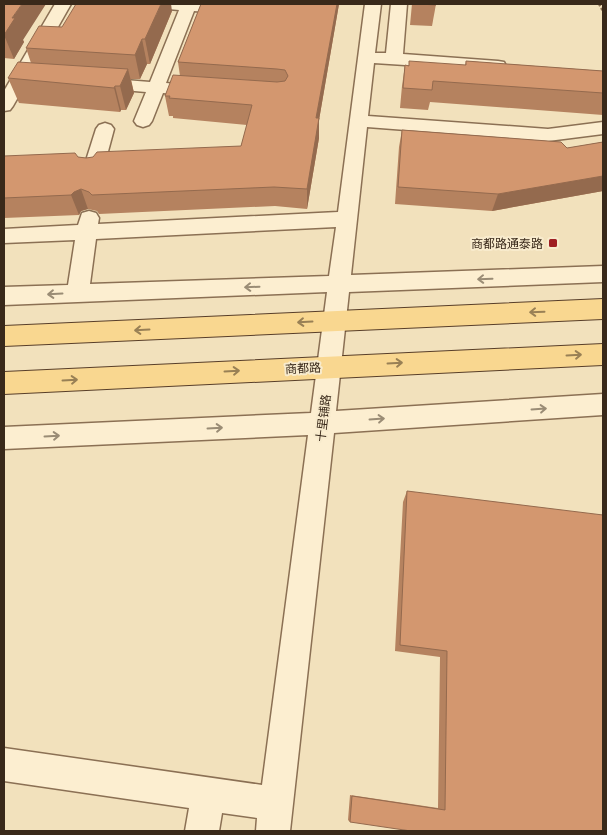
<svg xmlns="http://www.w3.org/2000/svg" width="607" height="835" viewBox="0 0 607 835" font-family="Merriweather,'Noto Sans SC',serif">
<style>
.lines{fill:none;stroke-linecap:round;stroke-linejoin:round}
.minor-casing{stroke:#8b7054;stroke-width:3}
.major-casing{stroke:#583e29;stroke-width:2}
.path{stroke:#8b7054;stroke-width:2.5;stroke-dasharray:2.5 2;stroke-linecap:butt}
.minor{fill:#fceed0;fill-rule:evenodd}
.major{fill:#f9d790;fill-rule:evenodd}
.wall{fill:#b5825f}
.shaded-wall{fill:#946a4e}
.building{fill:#d3976f;stroke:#946a4e}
.oneway{stroke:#9a8c75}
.oneway2{stroke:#998055}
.poi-dot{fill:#9f1f22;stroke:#f8ebcd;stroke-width:2}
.labels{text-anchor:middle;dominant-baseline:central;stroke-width:4;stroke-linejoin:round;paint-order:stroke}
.poi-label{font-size:12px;fill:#39291a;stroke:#f8ebcd;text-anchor:end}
.street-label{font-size:12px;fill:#39291a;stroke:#f8ebcd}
</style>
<rect width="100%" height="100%" fill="#f2e1bc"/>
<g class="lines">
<g class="minor-casing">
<g id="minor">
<polygon points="55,4 71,4 13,106 10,110 4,111 4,91"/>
<polygon points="144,4 222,4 237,6 240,9 237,12 232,14 194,11 166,83 208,87 211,91 208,95 202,96 163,93 152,121 149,125 143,127 137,125 134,121 146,92 100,88 94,87 91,83 94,79 100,78 150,82 179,10 147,7"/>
<path d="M365 4H381L375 53H386L391 4H407L403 54 498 61 504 62 506 66 504 70 498 71 374 63 368 116 548 129 603 122V134L548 141 367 127 351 275 603 266V282L349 292 336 411 603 394V415L334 433 290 831H256L257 818 222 813 219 831H185L189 808 4 781V748L262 785 308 435 4 449V427L311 413 327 292 4 305V287L68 285 75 240 4 243V229L78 225 82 213 89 211 96 213 99 218 98 224 338 212ZM336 227 329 276 90 284 96 239Z"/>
<polygon points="105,123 111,125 114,129 103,170 100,175 93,176 86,175 83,170 96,129 99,125"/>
</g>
</g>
<g class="major-casing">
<g id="major">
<polygon points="603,299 603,319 4,346 4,326"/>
<polygon points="603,344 603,365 4,394 4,372"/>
</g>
</g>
<polyline class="path" points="599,4 603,11"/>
<use href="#minor" class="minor"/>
<use href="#major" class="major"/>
</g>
<g class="wall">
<polygon points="4,4 24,42 14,59 4,58"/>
<polygon points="201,4 339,4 319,120 319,138 307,209 275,206 99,214 97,211 88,209 81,211 79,215 4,218 4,156 78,157 86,158 241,146 247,125 173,118 173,116 169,116 165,96 180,76 178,62"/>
<polygon points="412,4 436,4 432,26 410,25"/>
<polygon points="172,11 150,64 147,64 140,79 131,79 134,93 126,110 121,110 120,112 19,103 8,78 31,63 26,48"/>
<polygon points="466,61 603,71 603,115 430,102 428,110 400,108 402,86 405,65 465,65"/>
<polygon points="402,130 567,148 603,142 603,191 492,211 395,204 399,147"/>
<polygon points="407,491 603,831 350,822 348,820 350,795 438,808 440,657 395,651 403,502"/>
</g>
<g class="shaded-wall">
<polygon points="22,4 46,4 23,40 24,42 14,59 4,35 12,18"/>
<polygon points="161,4 171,4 172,11 150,64 145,39"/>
<polygon points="337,4 339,4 319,120 319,138 307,209 307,189 316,118"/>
<polygon points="142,39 147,64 140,79 135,55"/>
<polygon points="128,69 134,93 126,110 120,86"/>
<polygon points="115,86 121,110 120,112 114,88"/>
<polygon points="603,176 603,191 492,211 498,194"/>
<polygon points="81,189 88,209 81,211 79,215 71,195 74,192"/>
</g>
<g class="building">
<polygon points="4,4 22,4 12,18 15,18 4,35"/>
<polygon points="76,4 161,4 145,39 142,39 135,55 26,48 39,26 62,27"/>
<polygon points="201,4 337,4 316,118 319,118 307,189 274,187 92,195 89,192 81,189 74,192 71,195 4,198 4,156 75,153 78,157 86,158 93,157 97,152 241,146 252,105 169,98 170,96 165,96 173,75 277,82 285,81 288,76 285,70 277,69 178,62"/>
<polygon points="419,4 436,4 436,5"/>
<polygon points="409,61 466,65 466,61 603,71 603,93 433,81 432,90 403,88 405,65 409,66"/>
<polygon points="18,62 128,69 120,86 115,86 114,88 8,78"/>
<polygon points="402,130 561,142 567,148 603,142 603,176 498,194 398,187"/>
<polygon points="407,491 603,515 603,831 411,831 350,822 352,796 445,810 447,651 400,645"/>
</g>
<defs><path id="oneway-shaft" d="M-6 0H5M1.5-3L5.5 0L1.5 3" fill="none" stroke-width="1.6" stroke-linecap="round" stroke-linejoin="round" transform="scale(1.25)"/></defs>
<g class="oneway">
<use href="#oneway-shaft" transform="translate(485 279) rotate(178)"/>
<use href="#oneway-shaft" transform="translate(252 287) rotate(178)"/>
<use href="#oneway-shaft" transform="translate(55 294) rotate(177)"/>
<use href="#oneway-shaft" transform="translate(539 409) rotate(-4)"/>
<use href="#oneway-shaft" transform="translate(377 419) rotate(-4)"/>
<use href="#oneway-shaft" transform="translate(215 428) rotate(-3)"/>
<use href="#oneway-shaft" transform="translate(52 436) rotate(-3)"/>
</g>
<g class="oneway2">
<use href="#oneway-shaft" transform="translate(537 312) rotate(178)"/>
<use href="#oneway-shaft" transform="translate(305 322) rotate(177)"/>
<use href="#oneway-shaft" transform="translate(142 330) rotate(177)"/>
<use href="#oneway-shaft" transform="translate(574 355) rotate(-3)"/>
<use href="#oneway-shaft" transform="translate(395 363) rotate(-3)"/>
<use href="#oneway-shaft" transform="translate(232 371) rotate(-3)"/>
<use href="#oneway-shaft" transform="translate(70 380) rotate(-3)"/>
</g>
<rect class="poi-dot" x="548" y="238" width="10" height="10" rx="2.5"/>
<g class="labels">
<g class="poi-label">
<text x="543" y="243">商都路通泰路</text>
</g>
<g class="street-label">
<text transform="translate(303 368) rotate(-3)">商都路</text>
<text transform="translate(323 418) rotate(-83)">十里铺路</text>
</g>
</g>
<rect width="607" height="835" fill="none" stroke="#39291a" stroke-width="10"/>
</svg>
